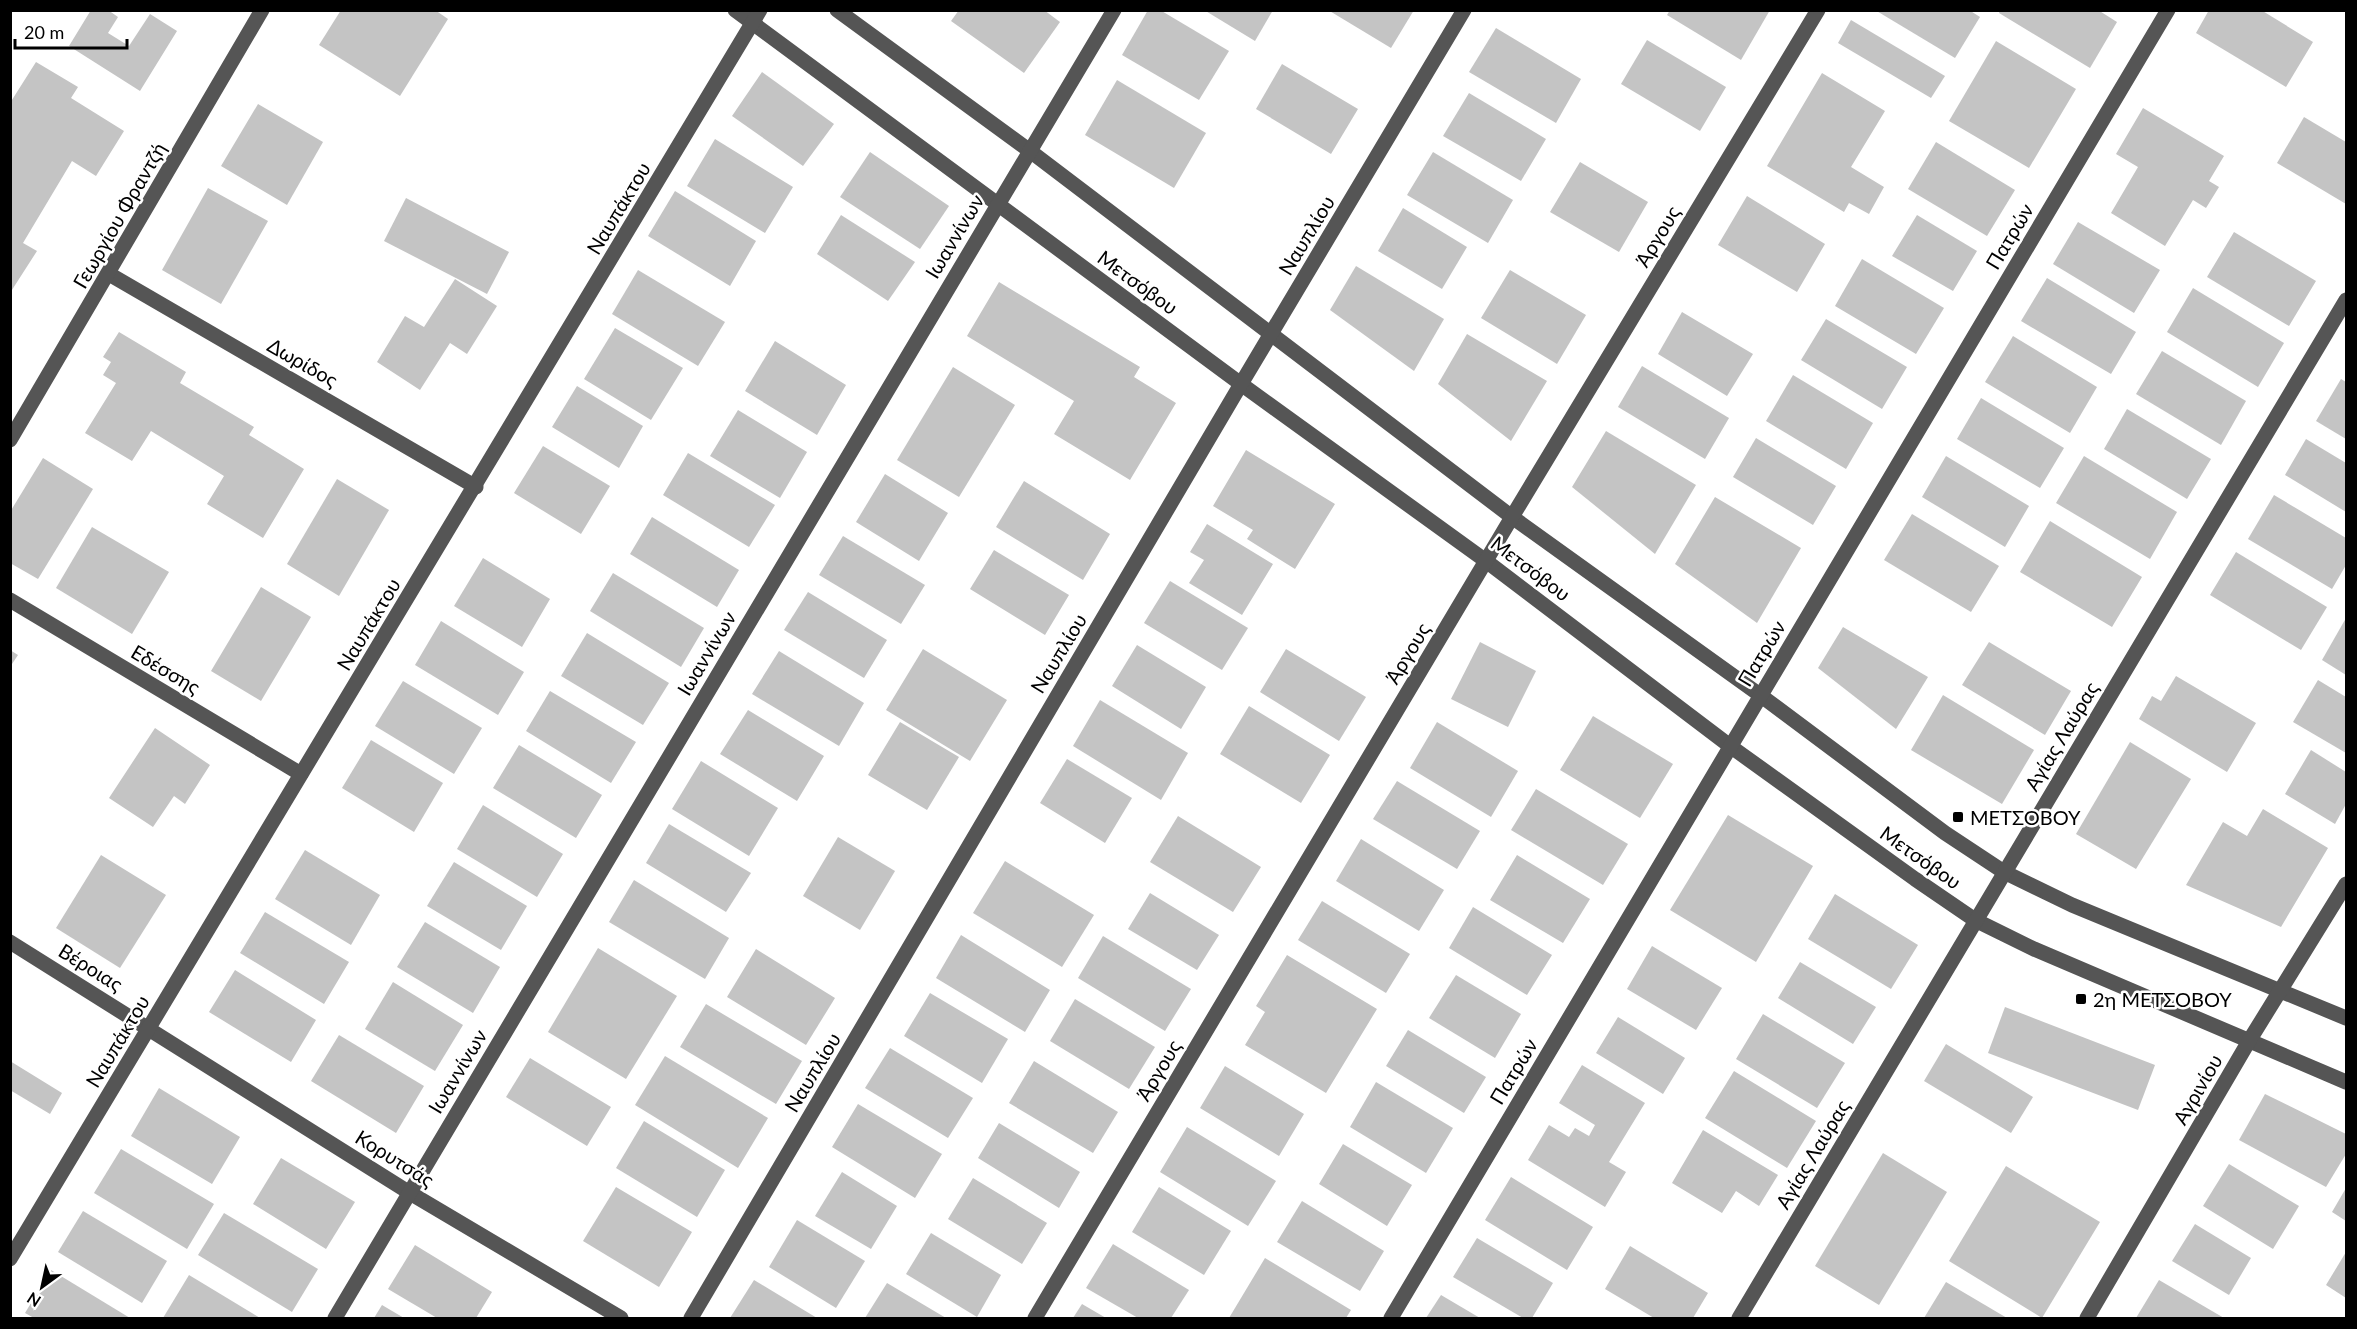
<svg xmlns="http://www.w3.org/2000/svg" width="2357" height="1329" viewBox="0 0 2357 1329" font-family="Lato,sans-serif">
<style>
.building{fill:#c4c4c4}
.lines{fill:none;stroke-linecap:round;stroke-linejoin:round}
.minor{stroke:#555;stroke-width:15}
.poi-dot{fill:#000;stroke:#fff;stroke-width:2}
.labels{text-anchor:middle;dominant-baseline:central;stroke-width:5;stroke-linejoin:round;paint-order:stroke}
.street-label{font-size:20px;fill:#000;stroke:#fff}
.poi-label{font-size:20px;fill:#000;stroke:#fff;text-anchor:start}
</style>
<rect width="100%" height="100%" fill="#fff"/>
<g class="building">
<polygon points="91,10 108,10 118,17 108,33 129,46 150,14 177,31 140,91 69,46"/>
<polygon points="341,10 435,10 448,19 400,96 319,45"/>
<polygon points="959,10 1044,10 1060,22 1024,73 951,21"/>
<polygon points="1148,10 1160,10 1229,51 1199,100 1122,55"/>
<polygon points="1204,10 1273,10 1255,41"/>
<polygon points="1328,10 1414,10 1391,48"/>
<polygon points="1670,10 1770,10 1741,60 1667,15"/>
<polygon points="1875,10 1969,10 1980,17 1955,58"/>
<polygon points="2000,10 2098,10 2117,22 2090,68 1999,13"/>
<polygon points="2209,10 2261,10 2313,42 2286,87 2196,33"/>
<polygon points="1851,20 1945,76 1931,98 1838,43"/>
<polygon points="1496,28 1581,79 1556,123 1469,72"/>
<polygon points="1647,40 1726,87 1700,131 1621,84"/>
<polygon points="1996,41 2076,89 2029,168 1949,121"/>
<polygon points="36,62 78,87 71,98 124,131 96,176 72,161 23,243 37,251 10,293 10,103"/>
<polygon points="1282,64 1358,109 1331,154 1256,109"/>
<polygon points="762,72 834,124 803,166 732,116"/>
<polygon points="1822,73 1885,111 1851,167 1884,187 1869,214 1849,203 1844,212 1767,166"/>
<polygon points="1117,80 1206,133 1174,188 1085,135"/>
<polygon points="1469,93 1546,139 1521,181 1443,136"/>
<polygon points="258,104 323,142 287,205 221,166"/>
<polygon points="2143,108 2224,156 2209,181 2219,187 2206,208 2193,200 2165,246 2111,213 2138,167 2116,154"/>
<polygon points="2304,117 2346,142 2346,204 2277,163"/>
<polygon points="715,139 793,187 765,233 687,186"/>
<polygon points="1936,142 2015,190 1987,236 1908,189"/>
<polygon points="870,152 949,206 920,249 840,197"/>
<polygon points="1433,152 1513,200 1488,243 1407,195"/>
<polygon points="1580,162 1648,202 1619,252 1550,212"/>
<polygon points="208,188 268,221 221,304 162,270"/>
<polygon points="675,191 756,241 730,286 648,236"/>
<polygon points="1747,196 1825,244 1797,292 1718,245"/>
<polygon points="406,198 509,252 487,294 384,241"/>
<polygon points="1403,208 1467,247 1442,289 1378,251"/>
<polygon points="841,215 915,262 888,301 817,254"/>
<polygon points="1917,215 1977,251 1953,291 1892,256"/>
<polygon points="2078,222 2160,270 2134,313 2053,264"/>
<polygon points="2234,232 2316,281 2289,326 2207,277"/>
<polygon points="1862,259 1944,308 1916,354 1835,306"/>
<polygon points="1356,266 1444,319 1414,371 1330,310"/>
<polygon points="638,270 725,322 698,366 612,314"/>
<polygon points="1510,270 1586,315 1557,364 1481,318"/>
<polygon points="2047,278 2136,332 2111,374 2021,321"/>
<polygon points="455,279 497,306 467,354 450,343 420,390 377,362 405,316 424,327"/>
<polygon points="999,282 1140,367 1134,377 1176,403 1130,480 1054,434 1074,401 967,336"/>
<polygon points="2193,288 2284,343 2258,387 2167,332"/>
<polygon points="1682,312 1753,354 1727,396 1658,354"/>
<polygon points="1826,319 1907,367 1882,409 1801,360"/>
<polygon points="615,328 683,368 651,420 584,379"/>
<polygon points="119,332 186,372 180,383 254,427 249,435 304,469 263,538 207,504 224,476 151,431 132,461 85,433 116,383 103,375 111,362 103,357"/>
<polygon points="1467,334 1547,381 1511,441 1438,384"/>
<polygon points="2013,336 2097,387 2070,433 1985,382"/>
<polygon points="775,341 846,385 817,435 745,391"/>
<polygon points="2162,351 2246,401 2221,445 2136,394"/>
<polygon points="1642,366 1729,418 1705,459 1618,407"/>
<polygon points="953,367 1015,405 959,497 897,460"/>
<polygon points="1793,375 1873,423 1846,469 1766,421"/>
<polygon points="2341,379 2346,382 2346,439 2316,421"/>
<polygon points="577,386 643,426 619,468 552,427"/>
<polygon points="1981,398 2064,448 2040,488 1957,439"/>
<polygon points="2127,409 2211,459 2187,499 2104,449"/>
<polygon points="738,410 807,452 780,498 710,456"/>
<polygon points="1606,431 1696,485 1655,554 1572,487"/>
<polygon points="1756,438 1836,486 1813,525 1733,477"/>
<polygon points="2306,439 2346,463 2346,512 2285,475"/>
<polygon points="543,446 610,486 581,534 514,493"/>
<polygon points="1246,450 1335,504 1295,569 1247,539 1253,530 1213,506"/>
<polygon points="688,453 775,505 749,547 663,495"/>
<polygon points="1946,456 2029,506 2005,547 1922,497"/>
<polygon points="2084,456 2177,512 2150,559 2056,503"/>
<polygon points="43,458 93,489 38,579 10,563 10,512"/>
<polygon points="885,474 948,513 919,561 856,522"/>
<polygon points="337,479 389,510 339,596 287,564"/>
<polygon points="1024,481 1110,534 1083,580 996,527"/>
<polygon points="2274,495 2346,538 2346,565 2332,589 2248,539"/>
<polygon points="1715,497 1801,548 1757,623 1675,564"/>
<polygon points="1912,514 1999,566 1971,612 1884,560"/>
<polygon points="652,517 739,570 717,607 630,554"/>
<polygon points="2050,521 2142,577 2112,627 2020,572"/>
<polygon points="1207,524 1273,564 1242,615 1189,583 1204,560 1190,552"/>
<polygon points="92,527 169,572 132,634 56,588"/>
<polygon points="843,536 925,585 901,624 819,575"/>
<polygon points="994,550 1069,595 1045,635 970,589"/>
<polygon points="2236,552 2327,607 2301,650 2210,595"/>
<polygon points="483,558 550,599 522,647 454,606"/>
<polygon points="613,573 704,628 681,667 590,611"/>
<polygon points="1170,581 1248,628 1222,670 1144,623"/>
<polygon points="261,587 311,617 261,701 211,671"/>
<polygon points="808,592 887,640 864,678 784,630"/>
<polygon points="2346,618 2346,675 2322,660"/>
<polygon points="441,621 524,672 498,715 415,665"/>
<polygon points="1843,627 1928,677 1896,729 1818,668"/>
<polygon points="587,633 669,683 643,725 561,676"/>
<polygon points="1480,642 1536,671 1508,727 1451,699"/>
<polygon points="1989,642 2071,691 2045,735 1962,685"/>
<polygon points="1137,645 1206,687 1181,729 1112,686"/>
<polygon points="923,649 1007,700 970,761 886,710"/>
<polygon points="1286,649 1366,697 1339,741 1260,692"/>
<polygon points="10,650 18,655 10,667"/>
<polygon points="779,651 864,703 839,746 752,694"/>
<polygon points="2176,676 2256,723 2227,772 2139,719 2152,696 2161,701"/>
<polygon points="2318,680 2346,697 2346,753 2293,722"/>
<polygon points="403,681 482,728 454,774 375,726"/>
<polygon points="550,691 636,742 611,783 526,731"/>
<polygon points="1943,695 2034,750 2002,804 1911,750"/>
<polygon points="1100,700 1188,753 1161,800 1073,746"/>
<polygon points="1249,706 1330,755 1301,803 1220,754"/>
<polygon points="748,710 824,756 797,801 720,754"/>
<polygon points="1593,716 1673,764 1640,818 1560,770"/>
<polygon points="900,722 959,757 927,810 868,775"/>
<polygon points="1437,722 1518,771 1491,817 1410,768"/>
<polygon points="155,728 210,765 185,804 174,796 153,827 109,798"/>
<polygon points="371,740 443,783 414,832 342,788"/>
<polygon points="2130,742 2191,779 2136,869 2076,834"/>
<polygon points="519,745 602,795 576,838 493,788"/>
<polygon points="2311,750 2346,772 2346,804 2335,824 2285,794"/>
<polygon points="1067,759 1132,798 1105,843 1040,803"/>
<polygon points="701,761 778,808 749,856 672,809"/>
<polygon points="1397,781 1480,831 1457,869 1373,819"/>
<polygon points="1536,789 1628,844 1603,885 1511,830"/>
<polygon points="483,805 563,854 537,897 457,849"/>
<polygon points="2263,809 2328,848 2281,927 2186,885 2223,822 2247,836"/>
<polygon points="1728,815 1813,866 1756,962 1670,910"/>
<polygon points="1178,816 1261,867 1233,912 1150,862"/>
<polygon points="669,824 751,873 726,912 646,863"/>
<polygon points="838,837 895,871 860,930 803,896"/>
<polygon points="1361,839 1444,890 1419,931 1336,881"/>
<polygon points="305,850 380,895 351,945 275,899"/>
<polygon points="101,855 166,895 120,968 56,928"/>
<polygon points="1517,855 1590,899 1563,943 1490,900"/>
<polygon points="1005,861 1094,915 1062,967 973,913"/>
<polygon points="454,862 527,906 501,950 427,906"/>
<polygon points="634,880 729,938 705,979 609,922"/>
<polygon points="1150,893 1219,935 1197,970 1128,929"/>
<polygon points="1835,894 1918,945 1891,989 1808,939"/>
<polygon points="1322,901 1410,954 1386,993 1298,940"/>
<polygon points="1473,907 1552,955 1527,995 1449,948"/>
<polygon points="265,912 349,962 324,1004 240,953"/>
<polygon points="425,922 500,967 473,1013 397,967"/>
<polygon points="961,935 1050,990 1025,1032 936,978"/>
<polygon points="1103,936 1191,989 1165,1031 1078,978"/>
<polygon points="1652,946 1722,988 1696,1030 1627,989"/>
<polygon points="598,948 677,996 626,1079 548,1032"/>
<polygon points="756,949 835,998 806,1045 727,997"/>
<polygon points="1287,955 1377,1009 1326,1093 1245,1045 1265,1012 1256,1006"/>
<polygon points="1800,962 1876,1007 1853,1044 1778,998"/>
<polygon points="235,970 316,1020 291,1062 209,1012"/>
<polygon points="1456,975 1521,1014 1495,1058 1429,1018"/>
<polygon points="393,982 463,1025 435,1071 365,1029"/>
<polygon points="930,993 1008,1039 982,1083 904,1036"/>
<polygon points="1075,999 1155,1047 1129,1089 1050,1041"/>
<polygon points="706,1004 802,1061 776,1104 680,1047"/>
<polygon points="2005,1007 2155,1065 2138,1110 1988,1053"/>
<polygon points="1763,1014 1845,1063 1817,1108 1736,1059"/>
<polygon points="1618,1017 1685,1058 1663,1094 1596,1053"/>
<polygon points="1408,1030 1486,1077 1464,1113 1386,1066"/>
<polygon points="339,1035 424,1086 396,1133 311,1081"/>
<polygon points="1946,1044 2033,1097 2011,1133 1924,1081"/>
<polygon points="890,1048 973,1098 948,1138 865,1088"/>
<polygon points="665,1056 768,1118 738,1168 635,1105"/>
<polygon points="530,1058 611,1107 587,1146 506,1097"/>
<polygon points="10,1061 62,1093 50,1114 10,1090"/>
<polygon points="1034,1061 1118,1112 1093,1153 1009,1103"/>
<polygon points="1582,1065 1645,1103 1609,1162 1626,1172 1605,1207 1528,1160 1549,1125 1569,1137 1575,1128 1589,1136 1595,1125 1559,1103"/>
<polygon points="1225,1066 1304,1114 1279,1156 1200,1108"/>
<polygon points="1734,1071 1816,1121 1787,1168 1705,1118"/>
<polygon points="1376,1082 1453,1128 1426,1173 1350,1127"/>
<polygon points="159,1088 240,1137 212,1184 131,1136"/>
<polygon points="2265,1094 2346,1134 2346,1154 2326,1187 2239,1140"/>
<polygon points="858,1104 942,1154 915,1198 832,1147"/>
<polygon points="644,1121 725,1170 697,1217 616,1168"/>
<polygon points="999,1123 1080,1172 1059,1208 978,1158"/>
<polygon points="1187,1127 1276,1181 1248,1226 1160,1172"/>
<polygon points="1703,1130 1778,1175 1759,1206 1736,1191 1722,1213 1672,1183"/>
<polygon points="1343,1144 1412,1185 1387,1226 1319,1184"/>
<polygon points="121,1149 214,1204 187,1249 94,1193"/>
<polygon points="1883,1153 1947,1192 1879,1305 1815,1266"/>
<polygon points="281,1158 355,1202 326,1249 253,1204"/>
<polygon points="2229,1164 2299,1206 2273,1249 2203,1206"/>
<polygon points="2006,1166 2100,1222 2042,1318 1949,1261"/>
<polygon points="842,1172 897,1206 871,1249 815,1216"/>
<polygon points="1511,1177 1593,1227 1567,1270 1485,1220"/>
<polygon points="973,1178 1047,1223 1022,1264 948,1219"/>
<polygon points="616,1187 692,1232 659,1287 583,1241"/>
<polygon points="1159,1187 1231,1231 1204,1275 1132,1232"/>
<polygon points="2346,1188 2346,1221 2332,1212"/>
<polygon points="1302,1201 1384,1251 1360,1291 1277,1242"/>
<polygon points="83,1211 167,1261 142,1303 58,1252"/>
<polygon points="224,1213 318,1269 292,1312 198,1255"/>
<polygon points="797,1220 865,1261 836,1308 769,1267"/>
<polygon points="2195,1224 2251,1258 2229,1295 2172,1261"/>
<polygon points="931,1233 1001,1275 977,1317 906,1274"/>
<polygon points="1477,1238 1553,1283 1532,1318 1523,1318 1453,1277"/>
<polygon points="1113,1244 1189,1290 1171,1318 1138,1318 1086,1288"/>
<polygon points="415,1245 492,1292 476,1318 437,1318 388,1289"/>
<polygon points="1630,1246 1708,1293 1693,1318 1654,1318 1605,1289"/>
<polygon points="2346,1252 2346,1298 2326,1285"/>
<polygon points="1265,1258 1351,1310 1346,1318 1229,1318"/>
<polygon points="51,1270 130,1318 34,1318 25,1313"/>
<polygon points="189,1275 260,1318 163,1318"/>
<polygon points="754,1280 817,1318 730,1318"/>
<polygon points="2159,1280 2224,1318 2136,1318"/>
<polygon points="1946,1282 2007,1318 1924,1318"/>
<polygon points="887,1283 946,1318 865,1318"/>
<polygon points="1441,1295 1480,1318 1426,1318"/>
<polygon points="1082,1304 1106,1318 1073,1318"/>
<polygon points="382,1305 404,1318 374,1318"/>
</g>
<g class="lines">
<g class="minor">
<polyline points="735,10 1241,384 1486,561 1730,746 1915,879 1975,920 2034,949 2346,1082"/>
<polyline points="837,10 1030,151 1512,517 1760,695 1945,833 2004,872 2072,905 2346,1018"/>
<polyline points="109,274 476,487"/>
<polyline points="10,440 262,10"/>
<polyline points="10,600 301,774"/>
<polyline points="10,942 410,1193 621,1318"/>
<polyline points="10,1259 760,10"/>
<polyline points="335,1318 1114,10"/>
<polyline points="691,1318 1241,384 1464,10"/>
<polyline points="1035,1318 1512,517 1818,10"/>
<polyline points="1391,1318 2168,10"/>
<polyline points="1739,1318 2346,300"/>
<polyline points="2087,1318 2249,1041 2346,884"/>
</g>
</g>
<g class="poi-dot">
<rect x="1952" y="811" width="12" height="12" rx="3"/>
<rect x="2075" y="993" width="12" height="12" rx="3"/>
</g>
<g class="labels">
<g class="street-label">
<text transform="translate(618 208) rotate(-59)">Ναυπάκτου</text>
<text transform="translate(119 215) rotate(-60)">Γεωργίου Φραντζή</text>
<text transform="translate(1306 235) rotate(-59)">Ναυπλίου</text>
<text transform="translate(954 236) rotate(-59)">Ιωαννίνων</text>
<text transform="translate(1657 236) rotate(-59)">Άργους</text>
<text transform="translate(2009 236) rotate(-59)">Πατρών</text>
<text transform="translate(1138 282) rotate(36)">Μετσόβου</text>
<text transform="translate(303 362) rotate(30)">Δωρίδος</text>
<text transform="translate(1531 568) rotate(37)">Μετσόβου</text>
<text transform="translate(368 624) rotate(-59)">Ναυπάκτου</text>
<text transform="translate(706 653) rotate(-59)">Ιωαννίνων</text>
<text transform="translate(1058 653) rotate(-59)">Ναυπλίου</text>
<text transform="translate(1407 653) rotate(-59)">Άργους</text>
<text transform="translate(1761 653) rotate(-59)">Πατρών</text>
<text transform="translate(166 669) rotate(31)">Εδέσσης</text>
<text transform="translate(2061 736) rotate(-59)">Αγίας Λαύρας</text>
<text transform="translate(1921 857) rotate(35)">Μετσόβου</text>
<text transform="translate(91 967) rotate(32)">Βέροιας</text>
<text transform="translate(117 1041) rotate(-59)">Ναυπάκτου</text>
<text transform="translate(1158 1070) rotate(-59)">Άργους</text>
<text transform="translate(457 1071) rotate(-59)">Ιωαννίνων</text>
<text transform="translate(1513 1071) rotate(-59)">Πατρών</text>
<text transform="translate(812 1072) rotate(-59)">Ναυπλίου</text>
<text transform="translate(2197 1089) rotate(-60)">Αγρινίου</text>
<text transform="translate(1812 1154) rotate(-59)">Αγίας Λαύρας</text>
<text transform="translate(395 1158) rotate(32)">Κορυτσάς</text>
</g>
<g class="poi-label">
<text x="1970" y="817">ΜΕΤΣΟΒΟΥ</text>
<text x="2093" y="999">2η ΜΕΤΣΟΒΟΥ</text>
</g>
</g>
<rect width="2357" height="1329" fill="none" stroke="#000000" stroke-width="24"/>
<g transform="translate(42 1287) rotate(213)" stroke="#ffffff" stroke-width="4.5" paint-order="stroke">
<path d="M0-4.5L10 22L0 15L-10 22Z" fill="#000000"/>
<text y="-9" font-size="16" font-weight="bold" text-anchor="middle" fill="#000000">N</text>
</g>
<path d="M15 39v9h112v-9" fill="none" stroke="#000000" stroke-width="3"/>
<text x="24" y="39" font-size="18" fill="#000000" stroke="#ffffff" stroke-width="4.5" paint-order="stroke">20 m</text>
</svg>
